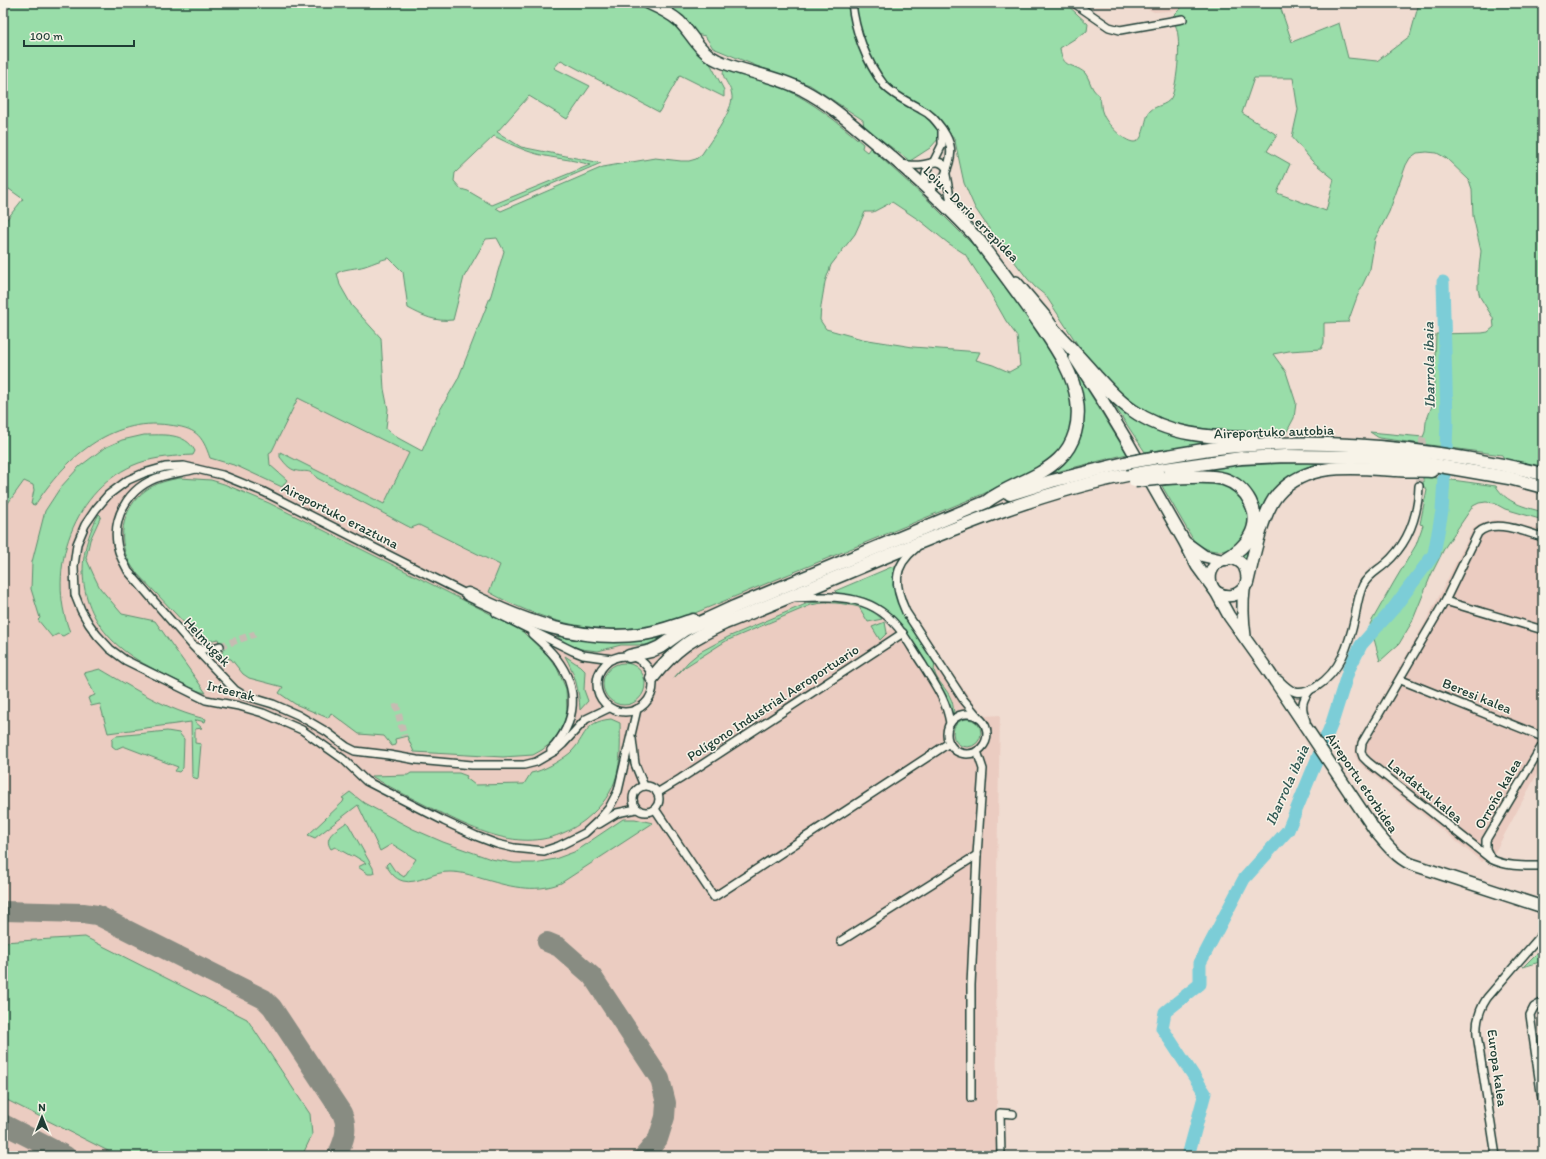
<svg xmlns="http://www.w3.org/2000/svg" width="1546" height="1159" viewBox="0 0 1546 1159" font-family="Itim,sans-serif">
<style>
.built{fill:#ebccc1}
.green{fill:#99dda9;stroke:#5c8d6e;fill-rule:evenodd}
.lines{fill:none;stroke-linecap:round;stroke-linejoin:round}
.river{stroke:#7ccdd7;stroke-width:13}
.taxiway{stroke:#888c82;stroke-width:20}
.street-tunnel{stroke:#c6bcb2;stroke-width:7;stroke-dasharray:7 3.5;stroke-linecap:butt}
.street-casing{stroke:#1f3d34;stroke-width:10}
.primary-casing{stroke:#1f3d34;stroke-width:14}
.highway-casing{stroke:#1f3d34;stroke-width:15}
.street{stroke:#f7f3e8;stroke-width:7}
.primary{stroke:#f7f3e8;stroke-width:11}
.highway{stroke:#f7f3e8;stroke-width:12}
.highway-bridge-casing{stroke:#1f3d34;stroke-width:15;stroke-linecap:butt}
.highway-bridge{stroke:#f7f3e8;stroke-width:12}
.labels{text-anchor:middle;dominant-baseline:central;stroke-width:3;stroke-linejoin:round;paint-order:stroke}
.street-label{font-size:14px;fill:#1f3d34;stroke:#f7f3e8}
.water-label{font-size:15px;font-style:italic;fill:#325a55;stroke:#f7f3e8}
</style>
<rect width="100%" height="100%" fill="#f0dcd1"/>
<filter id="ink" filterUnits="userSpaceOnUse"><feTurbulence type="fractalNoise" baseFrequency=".025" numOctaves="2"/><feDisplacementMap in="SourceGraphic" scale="8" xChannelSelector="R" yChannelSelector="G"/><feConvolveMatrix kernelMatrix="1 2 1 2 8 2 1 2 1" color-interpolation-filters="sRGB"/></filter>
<g filter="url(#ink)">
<g class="built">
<polygon points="1136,3 1197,3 1195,9 1154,12"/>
<polygon points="298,398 409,453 384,504 280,452 296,471 308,471 313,473 317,478 411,528 419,525 500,565 514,606 534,614 558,622 587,627 670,621 695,613 788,574 800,607 808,603 824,601 850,603 878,615 885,622 888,631 916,618 952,673 975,705 985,716 1000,715 996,926 997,1120 999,1156 3,1156 3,510 24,481 153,402 262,477 282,487 287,480 270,465 269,452 272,450"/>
<polygon points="1494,520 1503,521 1543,530 1543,763 1495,852 1482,862 1360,764 1355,755 1356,745 1360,737 1430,614 1473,529 1481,524"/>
</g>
<g class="green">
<path d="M3 3H639L672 20 711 65 724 90V97L680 75 659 112 561 60 554 68 590 86 567 119 529 96 497 132 521 147 601 163 496 208 501 211 603 167 655 158 681 161H689L696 159 702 154C711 140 730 115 732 99 733 85 718 77 725 68 744 74 765 79 783 88 813 102 839 123 863 144L862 148 867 152 870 148 930 202 972 244 1001 277 1048 346 1069 382 1074 421 1068 436 1058 454 1044 465 983 494 695 613C679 618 664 623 648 626 592 636 537 619 489 592L500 565 419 525 411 528 317 478C308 467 304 474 294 470 288 468 284 462 280 457V452L384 504 409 453 298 398 272 451 269 453 270 465 287 480 282 487 237 466 210 458C202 434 195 428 169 425 110 417 65 459 35 505L31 504 34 490 33 485 24 481 3 510V224L23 199 9 189 3 187ZM494 136C508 143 522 150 537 154 555 159 573 159 590 165L492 205 468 191 461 189 454 181 455 173ZM892 202 922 222 948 243 965 254 989 291 1006 321 1017 336 1020 366 1009 372 993 365 976 360 980 352 913 347 862 339 826 329 820 320 821 306 825 282 831 265 855 234 865 212H873ZM497 238 504 251 491 295 458 379 440 410 422 451 398 438 386 429 388 409 384 389 381 338 352 306 340 285 337 273C345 268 356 269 365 266 374 263 380 260 389 258L403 272 408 308C423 316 435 322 453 320L464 277 486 239Z"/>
<path d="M660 3H1065L1088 24 1087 31 1060 48C1063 70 1072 62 1085 73 1089 78 1090 84 1093 89 1095 92 1098 94 1099 96 1102 102 1100 109 1103 114 1106 123 1124 142 1134 142 1145 142 1144 118 1150 111 1156 105 1166 106 1171 98 1177 87 1183 33 1174 23 1173 22 1171 21 1169 20L1183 6 1215 3H1279L1292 42 1339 23 1348 58 1377 61 1410 36 1419 3H1543V468L1505 460 1502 455 1379 438 1370 432 1423 437 1425 432 1426 422 1433 403 1436 334 1482 333 1488 332 1494 327 1493 318 1480 297 1478 289V278L1481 251 1473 216 1472 189 1469 180 1446 158 1437 153 1427 152 1417 153 1410 158 1406 165 1389 212 1375 239 1370 269 1357 297 1348 322 1324 323V343L1321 349 1289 351 1273 354 1286 372 1296 403 1294 418 1285 435 1254 431 1213 430 1176 424 1145 411 1118 391 1091 365 1046 296 1035 287 1027 278 988 227 975 208 964 183 955 141 951 134 948 133 940 137 930 148 910 161 864 127 863 120 810 85 759 67 713 48 705 36 696 34 688 23ZM1254 78H1293L1298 110 1292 137 1312 161 1334 179 1326 211 1277 193 1290 164 1267 151 1277 135 1242 113Z"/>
<polygon points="1062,348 1127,454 1052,473 1063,464 1071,454 1078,442 1082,424"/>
<polygon points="1102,387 1145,425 1166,433 1231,441 1145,452"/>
<path d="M144 435C163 435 185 432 195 451L193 455C175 456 156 457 139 463 74 487 45 570 70 632L63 636 58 634 52 637 38 620 40 618 31 589 32 562 45 511 60 488 79 467 104 448 122 440Z"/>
<polygon points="1315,462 1346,464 1289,479 1248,563 1241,555 1253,537 1246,487 1175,473 1224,466"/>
<path d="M1423 476 1496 486C1506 503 1525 507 1543 512V520L1505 509 1494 503 1486 502 1479 503 1473 506 1445 547 1431 575 1412 622 1399 644 1380 661 1370 624 1394 582 1416 545 1423 525 1420 524 1427 489 1423 486Z"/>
<path d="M180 478 211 480 224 484 269 503 487 612 523 632 548 656 557 668 566 689 567 711 564 722 558 734 551 743 542 750 533 755 503 757 414 752 407 736 395 739 396 745 392 746 384 736 359 734 331 713 328 718 295 704 279 693 283 687 249 678 243 674 231 659 218 658 215 655 223 652 218 639 209 641H202C187 626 171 609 156 593 149 585 139 577 133 568 115 543 121 508 146 490 156 483 168 480 180 478Z"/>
<path d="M1208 482C1218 483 1229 485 1237 492 1243 497 1245 503 1247 510 1256 545 1220 564 1194 541L1162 486 1178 483Z"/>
<path d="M99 514 101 516 90 540 86 558 95 578 100 588 122 614 155 621 206 693C192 690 180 682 167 676 152 668 135 660 122 649 79 614 72 561 99 514Z"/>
<path d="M896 565 893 585 899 605 936 662C929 676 945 685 950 697 953 702 953 707 954 713H951L948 701 943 691C925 662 903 614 870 600 860 596 848 595 837 593L835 591Z"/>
<path d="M833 601C852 602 868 606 882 619L868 622 859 607C842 603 828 601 811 605L726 641 685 667 672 680 688 662 700 652 728 637 808 603Z"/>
<polygon points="885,622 887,633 880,640 872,627"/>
<path d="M556 636C595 644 622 644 662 638L646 645H621L598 651 581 649 568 644Z"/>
<path d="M565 656 580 666 585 671 584 690 588 701 580 710C579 689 575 674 565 656Z"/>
<circle cx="624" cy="684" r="21"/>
<path d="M100 669C133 688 168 711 206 719L205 722 197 720 194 721 202 728 195 729V743L201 744 198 779 192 777 191 722 108 733 100 704 91 706 88 698 95 695 84 673Z"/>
<circle cx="967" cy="733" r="14"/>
<path d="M611 719 620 723C621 765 621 791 585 820 534 859 483 834 433 809 412 798 391 788 371 776L408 775 411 773H459L467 776 466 778 475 785 524 784 531 773C543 771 560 761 570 753 587 737 582 722 611 719Z"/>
<polygon points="167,731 179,733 184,739 183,768 179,772 175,771 178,767 123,746 116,749 112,746 112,739 116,736"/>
<path d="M350 792 364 803 413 829 443 842 491 859 514 863H534L555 859 574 852 623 819H635L653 823 561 883C534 894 507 886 480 878 471 875 461 872 450 872 434 871 417 885 403 881 395 879 390 872 386 865L389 862 395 871 404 877 416 859 392 844 380 851 358 805 315 838 308 835 343 802 344 799 342 798Z"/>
<path d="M347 822 373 868 374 873 372 874H368L358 867 366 863 353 855 351 856 335 847 331 849C322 836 338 829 347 822Z"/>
<polygon points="85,937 247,1019 310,1114 312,1135 302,1156 118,1156 3,1098 3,942"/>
<polygon points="1543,947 1543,961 1523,967"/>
</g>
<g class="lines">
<g class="river">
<polyline points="1443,282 1447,421 1446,448"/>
<polyline points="1188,1156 1205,1093 1162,1028 1165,1012 1200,984 1200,963 1244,879 1288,830 1332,723 1349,669 1361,645 1393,609 1434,554 1442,511 1444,477"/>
</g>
<g class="taxiway">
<path d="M3 911 83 913 97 915 264 999 272 1007 342 1113C349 1129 344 1141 337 1156"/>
<polyline points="547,942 559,947 592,976 660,1079 666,1103 665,1117 658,1139 644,1156"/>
<polyline points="3,1124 66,1156"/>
</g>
<g class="street-tunnel">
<polyline points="1421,455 1423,437"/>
<polyline points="1419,486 1421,468"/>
<polyline points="220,646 255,634"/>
<polyline points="396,704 404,736"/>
</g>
<g class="street-casing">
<g id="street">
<path d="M852 3C855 31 866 62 884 85 895 97 909 102 922 110 931 114 936 121 942 129 952 144 953 152 947 169"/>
<polyline points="1074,3 1109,27 1120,30 1183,19"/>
<polyline points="934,161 942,145 942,130"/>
<path d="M900 164C907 165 914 166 921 165 932 164 940 157 947 169 944 181 936 187 924 187L926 173 931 163"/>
<polyline points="946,175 951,202 956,213"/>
<path d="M196 469C185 472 174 473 163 476 127 486 107 522 121 557 123 562 126 566 128 571L192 645 235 690 243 695 273 704 298 715 327 732 347 747 355 751 389 755 417 760 472 765H524L536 762 555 751 563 744 586 719 609 708"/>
<path d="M1543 537C1524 532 1494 518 1478 533L1445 601 1362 743 1361 751 1363 757 1368 762 1491 859C1506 867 1526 866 1543 866"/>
<path d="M916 548C892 567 894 586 906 612L963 699 979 718"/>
<polyline points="470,596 264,492 222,475 184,466 165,467 144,473 128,480 108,495 96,509 85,525 77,544 74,566 75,595 81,610 89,624 97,635 110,649 125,660 206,700 239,706 263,713 302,730 343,759 366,781 444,821 476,836 497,844 514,848 544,851 559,846 585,833 599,820 609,808 618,791 637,709"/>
<path d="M793 598C837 596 875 593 903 634 910 644 916 655 923 665 935 685 946 699 950 723"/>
<polyline points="1445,601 1543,630"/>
<polyline points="496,613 573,651 583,655 612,659"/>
<path d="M532 634C540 641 549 649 556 658 580 689 577 722 551 750"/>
<path d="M194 646C203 651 211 649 220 646"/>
<circle cx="625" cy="684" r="28"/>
<path d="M1279 680C1292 693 1298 697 1316 687 1341 671 1349 644 1355 617 1357 606 1358 596 1363 585 1368 575 1377 571 1385 564 1408 544 1418 516 1419 486"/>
<polyline points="1401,680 1543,737"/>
<circle cx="967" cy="734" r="20"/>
<path d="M1306 721C1301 708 1301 701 1310 690"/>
<polyline points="632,739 635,764 644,786"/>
<circle cx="646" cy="799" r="13"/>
<polyline points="657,793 680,779 903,633"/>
<polyline points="655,809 714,897 949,743"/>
<polyline points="599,824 617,813 636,809"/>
<polyline points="1490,857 1486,849 1486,840 1543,744"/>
<polyline points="841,941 977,855"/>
<polyline points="1543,1002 1534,1007 1530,1015 1543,1106"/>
<polyline points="971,1098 971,985 977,855 983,769 977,751"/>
<polyline points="1001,1156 1000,1113 1013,1114"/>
<path d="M1496 1156 1477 1035C1476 1021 1479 1010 1487 998L1543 933"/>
</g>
</g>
<g class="primary-casing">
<g id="primary">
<path d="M648 3C659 8 670 13 679 21 692 34 699 52 717 60 744 73 776 75 803 90 830 104 853 125 876 144 913 175 950 208 982 244"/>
<polyline points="1016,282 1044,315 1060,338"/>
<path d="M1075 358 1101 398 1127 441 1184 541 1197 566 1216 592 1229 616 1269 672 1376 832C1386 844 1396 857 1411 864L1543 907"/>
<polyline points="1186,543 1204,556 1221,560"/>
<path d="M1212 586C1203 565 1230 548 1244 566 1246 570 1247 574 1247 578 1247 582 1245 586 1244 590 1242 605 1243 621 1245 636"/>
<path d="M1216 592C1227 598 1236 597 1244 588"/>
</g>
</g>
<g class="highway-casing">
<g id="highway">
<path d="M1055 331C1069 346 1083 361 1096 376 1107 388 1118 401 1132 410 1167 435 1210 438 1252 438"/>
<path d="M1153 458C1181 454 1209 448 1237 446 1341 438 1442 450 1543 474"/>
<polyline points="1158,470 1241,458 1285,456 1372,457 1411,461 1509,478 1543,487"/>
<path d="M1165 478C1184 478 1206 474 1224 479 1246 486 1263 513 1250 536 1245 546 1236 553 1226 559"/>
<polyline points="1010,494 1052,481 1125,463"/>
<path d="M1247 583C1253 558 1262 512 1278 494 1308 460 1358 468 1397 470 1408 471 1420 470 1431 471"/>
<path d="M468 594C523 621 580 643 643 634 660 632 676 625 693 620"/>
<path d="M629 656 651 651 660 647 684 630 734 607 986 502C1008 485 1038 479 1059 459 1075 444 1080 422 1077 401 1074 375 1058 351 1044 330 1022 298 999 267 976 237"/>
<path d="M652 678C676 648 691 639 725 623 778 602 830 580 882 558 964 524 1044 491 1132 474"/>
</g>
</g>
<use href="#street" class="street"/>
<use href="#primary" class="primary"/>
<use href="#highway" class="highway"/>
<g class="highway-bridge-casing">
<g id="highway-bridge">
<polyline points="1125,463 1153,458"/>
<polyline points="1135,474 1158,470"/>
<polyline points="1135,481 1165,478"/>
</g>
</g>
<use href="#highway-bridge" class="highway-bridge"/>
</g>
</g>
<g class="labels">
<g class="street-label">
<text transform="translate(971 214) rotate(45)">Loiu - Derio errepidea</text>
<text transform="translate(1274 432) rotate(-2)">Aireportuko autobia</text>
<text transform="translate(340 516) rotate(27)">Aireportuko eraztuna</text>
<text transform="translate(207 642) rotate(47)">Helmugak</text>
<text transform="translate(231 691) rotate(14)">Irteerak</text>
<text transform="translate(1477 696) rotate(22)">Beresi kalea</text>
<text transform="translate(773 703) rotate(-33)">Polígono Industrial Aeroportuario</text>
<text transform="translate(1362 783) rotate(56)">Aireportu etorbidea</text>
<text transform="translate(1425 791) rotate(39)">Landatxu kalea</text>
<text transform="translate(1498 794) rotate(-60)">Orroño kalea</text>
<text transform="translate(1497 1068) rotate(82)">Europa kalea</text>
</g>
<g class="water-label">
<text transform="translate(1429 365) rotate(-91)">Ibarrola ibaia</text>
<text transform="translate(1287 785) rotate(-66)">Ibarrola ibaia</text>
</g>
</g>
<rect width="1546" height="1159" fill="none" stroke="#f7f3e8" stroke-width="16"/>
<rect x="8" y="8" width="1530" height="1143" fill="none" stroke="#1f3d34" stroke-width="1.5" filter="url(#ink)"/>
<g transform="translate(42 1117)" stroke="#f7f3e8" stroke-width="3" paint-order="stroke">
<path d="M0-3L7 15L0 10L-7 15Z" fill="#1f3d34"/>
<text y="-6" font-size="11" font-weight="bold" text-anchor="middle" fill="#1f3d34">N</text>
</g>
<path d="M24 40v6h110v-6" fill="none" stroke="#1f3d34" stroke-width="2"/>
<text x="30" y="40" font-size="12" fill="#1f3d34" stroke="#f7f3e8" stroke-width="3" paint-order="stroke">100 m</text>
</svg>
